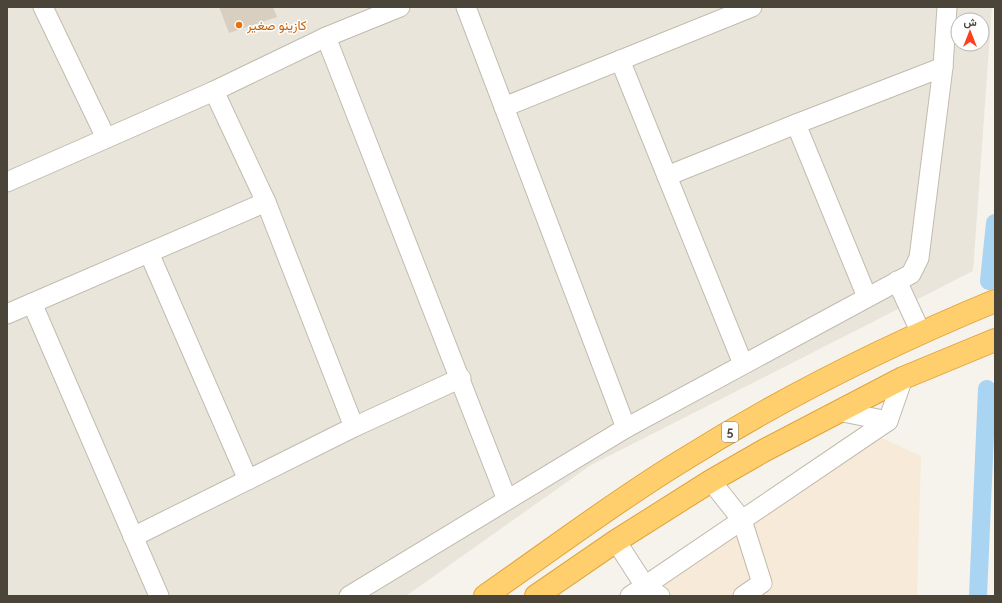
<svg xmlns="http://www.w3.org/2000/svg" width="1002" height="603" viewBox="0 0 1002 603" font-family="Raleway,Vazirmatn,sans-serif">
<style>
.residential{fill:#eae5da;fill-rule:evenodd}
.commercial{fill:#f7ead8}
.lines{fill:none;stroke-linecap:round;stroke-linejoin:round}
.canal{stroke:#a9d4f2;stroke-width:18}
.building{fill:#d8cfc1}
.minor-casing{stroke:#c2bbae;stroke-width:21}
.highway-casing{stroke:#e0a43c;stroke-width:24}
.minor{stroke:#fff;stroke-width:19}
.highway{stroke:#ffcf6e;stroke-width:22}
.food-dot{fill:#e8710a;stroke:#fff;stroke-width:1.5}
.labels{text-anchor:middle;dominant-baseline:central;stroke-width:3;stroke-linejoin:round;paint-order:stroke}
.shield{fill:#fff;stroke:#817c74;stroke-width:1}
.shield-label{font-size:12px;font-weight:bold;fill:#4b4439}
.food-label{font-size:13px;fill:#c56008;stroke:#fff;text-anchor:start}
</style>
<rect width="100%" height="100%" fill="#f6f3ec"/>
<path class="residential" d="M7 7H992L973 271 591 465 406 596H7ZM958 20H982V44H958Z"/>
<polygon class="commercial" points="867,431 921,456 917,596 623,596"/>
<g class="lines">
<g class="canal">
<polyline points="989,281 995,223"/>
<polyline points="978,596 987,389"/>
</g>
</g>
<polygon class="building" points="219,7 273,7 277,17 229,33"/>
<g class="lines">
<g class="minor-casing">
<g id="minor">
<polyline points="43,7 106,138"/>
<polyline points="466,7 626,428"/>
<polyline points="326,37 507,500"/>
<polyline points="620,60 743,364"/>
<polyline points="214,91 266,202 354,427"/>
<polyline points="504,107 752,7"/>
<polyline points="796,124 867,297"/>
<polyline points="667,176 796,124 943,67"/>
<polyline points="7,182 214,91 326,37 400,7"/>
<polyline points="149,253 248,480"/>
<polyline points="897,281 921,333"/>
<polyline points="32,303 159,596"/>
<polyline points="7,314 266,202"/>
<polyline points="838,411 888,421"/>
<polyline points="711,481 742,520 762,583 743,596"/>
<polyline points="133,537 354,427 461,378"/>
<polyline points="616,541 645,586 660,596"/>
<polyline points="349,596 626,428 911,274 919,258 943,67 947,7"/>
<polyline points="630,596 888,421 903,378"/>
</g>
</g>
<g class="highway-casing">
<g id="highway">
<path d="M485 596C550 551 613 503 680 462 780 399 886 346 995 301"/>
<polyline points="536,596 616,541 711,481 765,450 903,378 995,340"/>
</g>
</g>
<use href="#minor" class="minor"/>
<use href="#highway" class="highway"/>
</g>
<circle class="food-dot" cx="239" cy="25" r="4"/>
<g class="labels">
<rect class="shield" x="722" y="422" width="16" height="20" rx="3"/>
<g class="shield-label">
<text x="730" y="432">5</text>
</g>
<g class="food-label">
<text x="247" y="25">كازينو صغير</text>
</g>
</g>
<rect width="1002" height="603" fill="none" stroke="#4b4439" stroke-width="16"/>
<g transform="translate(970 32)"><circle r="19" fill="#ffffff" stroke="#b7b4b0"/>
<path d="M0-3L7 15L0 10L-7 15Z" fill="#fc3f1d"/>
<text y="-6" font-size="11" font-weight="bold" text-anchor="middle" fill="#4b4439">ش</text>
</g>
</svg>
